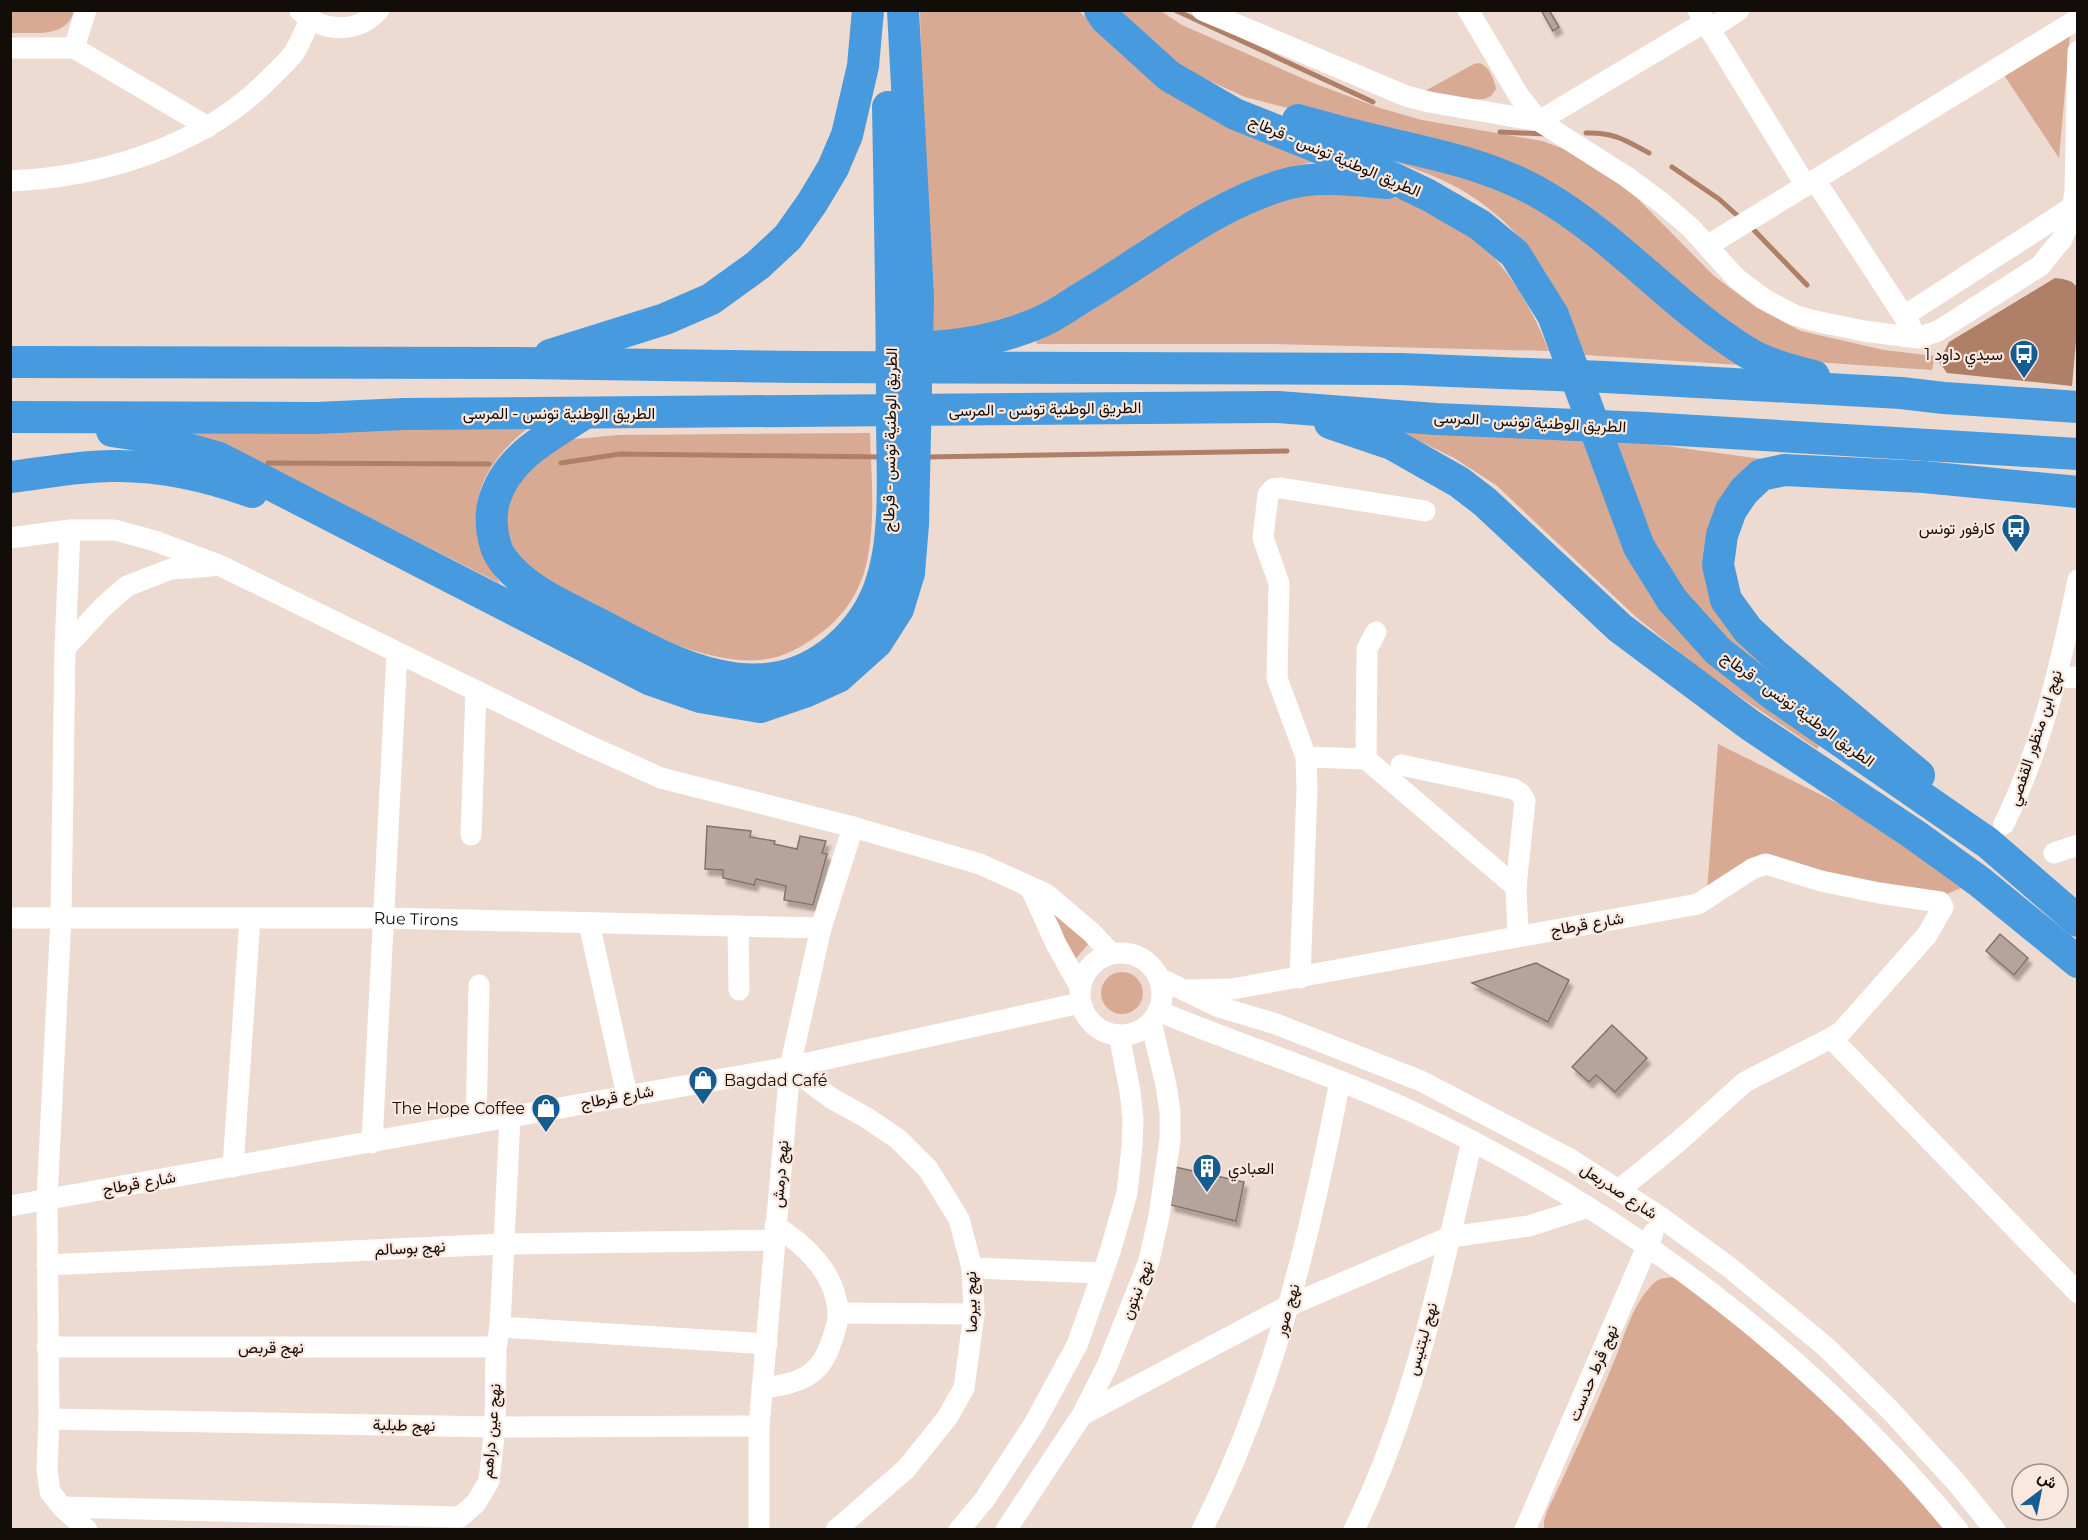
<svg xmlns="http://www.w3.org/2000/svg" width="2088" height="1540" viewBox="0 0 2088 1540" font-family="Montserrat,Vazirmatn,sans-serif">
<style>
.green{fill:#d9aa93}
.water{fill:#b07f67}
.lines{fill:none;stroke-linecap:round;stroke-linejoin:round}
.stream{stroke:#b07f67;stroke-width:5}
.building{fill:#b6a49c;stroke:#83736b;stroke-width:1.5;filter:url(#shadow)}
.minor{stroke:#fff;stroke-width:21}
.highway{stroke:#479add;stroke-width:32}
.labels{text-anchor:middle;dominant-baseline:central;stroke-width:4.5;stroke-linejoin:round;paint-order:stroke}
.street-label{font-size:16px;fill:#130d0a;stroke:#fae7de}
.poi-label{font-size:16px;fill:#130d0a;stroke:#fae7de;text-anchor:end}
</style>
<defs>
<filter id="shadow"><feDropShadow dx="3.5" dy="6" stdDeviation="1.5" flood-color="#0004"/></filter>
</defs>
<rect width="100%" height="100%" fill="#eddad1"/>
<g class="green">
<path d="M10 11 11 10 74 11C66 39 34 32 11 33Z"/>
<polygon points="920,11 1079,11 1106,37 1327,159 1282,169 1235,187 1027,313 1003,324 928,337"/>
<polygon points="1114,11 1161,11 1182,25 1313,83 1380,108 1422,120 1542,141 1564,149 1604,172 1637,198 1714,276 1757,308 1801,331 1884,350 1935,356 1932,370 1814,362 1758,347 1547,190 1318,116 1245,97 1181,68"/>
<polygon points="2070,34 2059,158 2004,75"/>
<path d="M1480 63C1490 68 1494 79 1496 89L1491 96 1484 99 1445 101 1423 92 1474 64Z"/>
<path d="M1379 155 1520 191 1740 365 1585 355C1557 284 1528 229 1460 189 1435 175 1406 166 1379 155Z"/>
<path d="M1383 194C1406 201 1431 208 1451 221 1499 251 1529 300 1549 351L1272 344H1037L1035 340 1199 240 1274 202 1306 195Z"/>
<path d="M185 427 528 428C507 444 485 469 479 495 471 524 485 561 501 584L295 480 186 434Z"/>
<polygon points="1393,428 1615,439 1762,459 1762,463 1710,566 1836,719 1817,749 1705,673 1635,616 1496,485 1454,458"/>
<path d="M870 433C871 475 876 519 867 561 861 591 843 618 818 635 801 648 782 658 760 660 690 665 604 610 544 578L530 567 517 553 508 536 505 510 516 478 565 440 618 435Z"/>
<polygon points="1718,744 1862,815 1961,888 1929,902 1772,864 1707,892"/>
<polygon points="1047,908 1090,942 1073,962 1059,924"/>
<circle cx="1122" cy="993" r="21"/>
<path d="M1675 1277 1720 1307 1864 1439 1947 1529 1544 1530V1521L1547 1511C1571 1463 1592 1414 1613 1364 1625 1337 1631 1305 1654 1283 1660 1277 1667 1278 1675 1277Z"/>
</g>
<path class="water" d="M2055 278C2064 279 2073 280 2077 288V330L2072 386 1947 373 1939 362 1949 342Z"/>
<g class="lines">
<g class="stream">
<polyline points="1175,10 1373,102"/>
<polyline points="1500,132 1546,134"/>
<path d="M1586 133C1613 132 1625 140 1649 153"/>
<polyline points="1672,167 1719,199 1740,218"/>
<polyline points="1750,226 1807,285"/>
<polyline points="926,457 1287,451"/>
<polyline points="268,463 489,464"/>
<polyline points="561,463 620,454 883,457"/>
</g>
</g>
<g class="building">
<polygon points="1541,10 1549,10 1559,27 1553,31"/>
<polygon points="707,826 751,831 750,837 775,841 774,844 797,849 800,836 826,841 822,853 827,854 813,905 784,900 786,886 756,879 754,885 723,878 723,870 705,869"/>
<polygon points="2000,934 2028,958 2014,975 1986,951"/>
<polygon points="1536,963 1569,980 1548,1022 1472,983"/>
<polygon points="1612,1025 1647,1058 1615,1092 1596,1075 1589,1082 1572,1067"/>
<polygon points="1175,1167 1244,1182 1236,1221 1171,1205"/>
</g>
<g class="lines">
<g class="minor">
<polyline points="1202,10 1406,96 1429,102 1539,121 1705,22"/>
<polyline points="1468,10 1519,96 1539,121 1627,177 1662,203 1691,228 1736,278 1764,299 1794,315 1815,321 1864,331 1918,338 1938,331 2040,266 2062,239 2069,223 2075,192 2078,51"/>
<polyline points="1698,10 1806,186"/>
<path d="M300 11C323 33 357 34 379 10"/>
<polyline points="1710,29 1739,10"/>
<polyline points="10,48 74,48 208,127"/>
<polyline points="74,48 86,10"/>
<polyline points="1815,180 1911,327"/>
<path d="M10 181C104 177 206 145 272 76 279 69 288 61 294 53 300 43 305 31 310 20"/>
<polyline points="1707,246 2078,19"/>
<polyline points="1904,316 2074,206"/>
<polyline points="70,530 65,648 61,917 47,1199 49,1419 47,1469 50,1492 62,1507 87,1530"/>
<polyline points="10,538 70,530 115,530 155,541 219,565 585,744 661,778 853,827 980,864 1046,894 1091,932 1111,953"/>
<polyline points="65,648 103,607 127,586 171,569 212,566"/>
<polyline points="2056,678 2078,677"/>
<polyline points="1306,757 1366,759 1516,887"/>
<polyline points="1366,759 1367,649 1376,632"/>
<polyline points="1401,765 1514,789 1521,794 1525,801 1516,887 1518,936"/>
<path d="M2004 824C2042 747 2061 663 2078 580"/>
<polyline points="471,835 476,691"/>
<polyline points="2054,853 2078,845"/>
<polyline points="1031,889 1056,944 1080,987"/>
<path id="s1" d="M10 918H384L821 928"/>
<polyline points="589,923 627,1095"/>
<polyline points="738,926 739,990"/>
<circle cx="1121" cy="994" r="41"/>
<polyline points="1159,978 1219,1007 1276,1024 1421,1081 1570,1159 1659,1216 1729,1267 1826,1347 1890,1410 1956,1482 1995,1530"/>
<polyline points="1300,978 1307,789 1306,757 1277,678 1279,583 1263,538 1268,495 1273,489 1281,488 1425,511"/>
<polyline points="1184,990 1232,989 1698,904 1752,869 1766,864 1821,881 1879,893 1940,902 1943,907 1927,935 1842,1031 1831,1038 2078,1293"/>
<path d="M1158 1011C1242 1046 1328 1073 1411 1111 1621 1209 1810 1351 1958 1530"/>
<polyline points="790,1067 831,1098 867,1118 898,1139 928,1169 959,1219 972,1268 974,1314 964,1388 947,1418 906,1469 836,1530"/>
<polyline points="476,1123 479,985"/>
<polyline points="372,1143 397,653"/>
<polyline points="233,1167 250,918"/>
<polyline points="1619,1190 1678,1142 1745,1082 1831,1038"/>
<polyline points="10,1206 790,1067 1080,1003"/>
<polyline points="47,1265 502,1244 774,1240"/>
<polyline points="972,1268 1102,1273"/>
<polyline points="839,1313 974,1314"/>
<polyline points="500,1327 767,1344"/>
<polyline points="47,1347 496,1347"/>
<path d="M762 1388C778 1386 793 1384 807 1376 820 1368 826 1357 831 1343 834 1334 839 1322 838 1312 836 1274 806 1245 775 1226"/>
<polyline points="1082,1415 1288,1306 1450,1237 1529,1226 1588,1207"/>
<polyline points="49,1419 495,1427 759,1426"/>
<polyline points="62,1507 460,1517 476,1503 489,1481 495,1427 496,1347 500,1327 510,1117"/>
<polyline points="759,1530 759,1426 790,1067 821,928 853,827"/>
<polyline points="959,1530 985,1499 1034,1424 1077,1345 1110,1252 1127,1193 1132,1146 1133,1119 1130,1091 1119,1035"/>
<polyline points="1006,1530 1082,1415 1107,1366 1149,1261 1159,1216 1170,1140 1170,1112 1166,1085 1151,1022"/>
<path d="M1202 1530C1274 1388 1310 1237 1340 1081"/>
<path d="M1354 1530C1414 1408 1442 1272 1472 1141"/>
<polyline points="1525,1530 1653,1233"/>
</g>
<g class="highway">
<polyline points="1100,10 1106,19 1169,76 1235,114 1382,173 1428,195 1480,225 1515,254 1553,315 1639,547 1672,600 1718,651 1774,695 1988,843 2078,921"/>
<path d="M1298 120C1329 129 1360 137 1391 144 1442 156 1495 167 1541 194 1618 238 1675 309 1750 354 1770 365 1792 371 1814 376"/>
<path d="M914 348C958 346 998 340 1038 323 1053 317 1067 307 1081 298 1147 260 1209 207 1283 185 1316 175 1353 180 1387 183"/>
<polyline points="550,355 665,319 711,299 758,265 788,237 812,203 833,168 847,135 863,66 868,10"/>
<polyline points="10,362 522,363 803,367 1401,369 1605,377 1901,393 1944,398 2078,407"/>
<path d="M585 413C549 437 507 456 494 501 489 518 492 546 503 560 527 592 567 607 601 625 674 664 761 712 836 649 857 631 874 607 882 580 897 533 892 467 892 417 892 314 890 211 888 107"/>
<polyline points="10,417 317,418 404,414 1278,407 1436,419 1646,428 2078,454"/>
<polyline points="1330,423 1392,444 1459,482 1485,502 1620,628 1750,725 1915,835 1980,882 2078,962"/>
<polyline points="112,431 138,435 219,458 651,680 700,697 760,707 807,691 838,677 877,642 898,609 909,573 913,524 918,297 903,10"/>
<path d="M10 477C44 473 78 466 112 466 159 465 208 476 252 492"/>
<polyline points="1919,775 1774,654 1748,630 1726,600 1718,565 1722,535 1731,510 1744,491 1761,475 1784,470 1924,477 2078,492"/>
</g>
</g>
<defs>
<g id="bus-pin" transform="scale(1.5)"><path d="M0 17L-7.5 6A9.5 9.5 0 1 1 7.5 6Z" fill="#155d91" stroke="#fae7de"/><path d="M-5-6H5V4H4V6H2V4H-2V6H-4V4H-5ZM-3.5-4V0h7V-4ZM-3.5 1.2v1.5H-2V1.2ZM2 1.2v1.5H3.5V1.2Z" fill="#fff"/></g>
<g id="shop-pin" transform="scale(1.5)"><path d="M0 17L-7.5 6A9.5 9.5 0 1 1 7.5 6Z" fill="#155d91" stroke="#fae7de"/><path d="M-5-2.5h2.3a2.7 3.5 0 0 1 5.4 0H5L5.5 6h-11ZM-1.5-2.5h3a1.5 2.3 0 0 0-3 0Z" fill="#fff"/></g>
<g id="building-pin" transform="scale(1.5)"><path d="M0 17L-7.5 6A9.5 9.5 0 1 1 7.5 6Z" fill="#155d91" stroke="#fae7de"/><path d="M-4-6H4V6H1V3H-1V6H-4ZM-2.5-4.3h1.7v1.8h-1.7ZM.8-4.3h1.7v1.8H.8ZM-2.5-1h1.7V.8h-1.7ZM.8-1h1.7V.8H.8Z" fill="#fff"/></g>
</defs>
<g fill-rule="evenodd">
<use href="#bus-pin" x="2024" y="354"/>
<use href="#bus-pin" x="2016" y="528"/>
<use href="#shop-pin" x="703" y="1080"/>
<use href="#shop-pin" x="546" y="1108"/>
<use href="#building-pin" x="1207" y="1168"/>
</g>
<g class="labels">
<g class="street-label">
<text transform="translate(1335 156) rotate(23)">الطريق الوطنية تونس - قرطاج</text>
<text transform="translate(1045 409) rotate(-1)">الطريق الوطنية تونس - المرسى</text>
<text x="559" y="413">الطريق الوطنية تونس - المرسى</text>
<text transform="translate(1530 422) rotate(3)">الطريق الوطنية تونس - المرسى</text>
<text transform="translate(890 440) rotate(-89)">الطريق الوطنية تونس - قرطاج</text>
<text transform="translate(1798 709) rotate(36)">الطريق الوطنية تونس - قرطاج</text>
<text transform="translate(2035 738) rotate(-72)">نهج ابن منظور القفصي</text>
<text stroke="none"><textPath href="#s1" startOffset="406">Rue Tirons</textPath></text>
<text transform="translate(1587 924) rotate(-10)">شارع قرطاج</text>
<text transform="translate(617 1097) rotate(-10)">شارع قرطاج</text>
<text transform="translate(780 1174) rotate(-85)">نهج درمش</text>
<text transform="translate(139 1183) rotate(-10)">شارع قرطاج</text>
<text transform="translate(1619 1191) rotate(33)">شارع صدربعل</text>
<text transform="translate(410 1248) rotate(-3)">نهج بوسالم</text>
<text transform="translate(1137 1290) rotate(-69)">نهج نبتون</text>
<text transform="translate(971 1302) rotate(-91)">نهج بيرصا</text>
<text transform="translate(1287 1310) rotate(-74)">نهج صور</text>
<text transform="translate(1422 1339) rotate(-74)">نهج لبتنيس</text>
<text x="271" y="1347">نهج قربص</text>
<text transform="translate(1593 1373) rotate(-67)">نهج قرط حدست</text>
<text transform="translate(404 1425) rotate(1)">نهج طبلبة</text>
<text transform="translate(491 1431) rotate(-85)">نهج عين دراهم</text>
</g>
<g class="poi-label">
<text x="2003" y="354">سيدي داود 1</text>
<text x="1995" y="528">كارفور تونس</text>
<text x="724" y="1080" text-anchor="start">Bagdad Café</text>
<text x="525" y="1108">The Hope Coffee</text>
<text x="1228" y="1168" text-anchor="start">العبادي</text>
</g>
</g>
<rect width="2088" height="1540" fill="none" stroke="#130d0a" stroke-width="24"/>
<g transform="translate(2040 1492) rotate(32)"><circle r="28" fill="#fae7de" stroke="#9e9089" stroke-width="1.5"/>
<path d="M0-4.5L10 22L0 15L-10 22Z" fill="#155d91"/>
<text y="-9" font-size="16" font-weight="bold" text-anchor="middle" fill="#130d0a">ش</text>
</g>
</svg>
